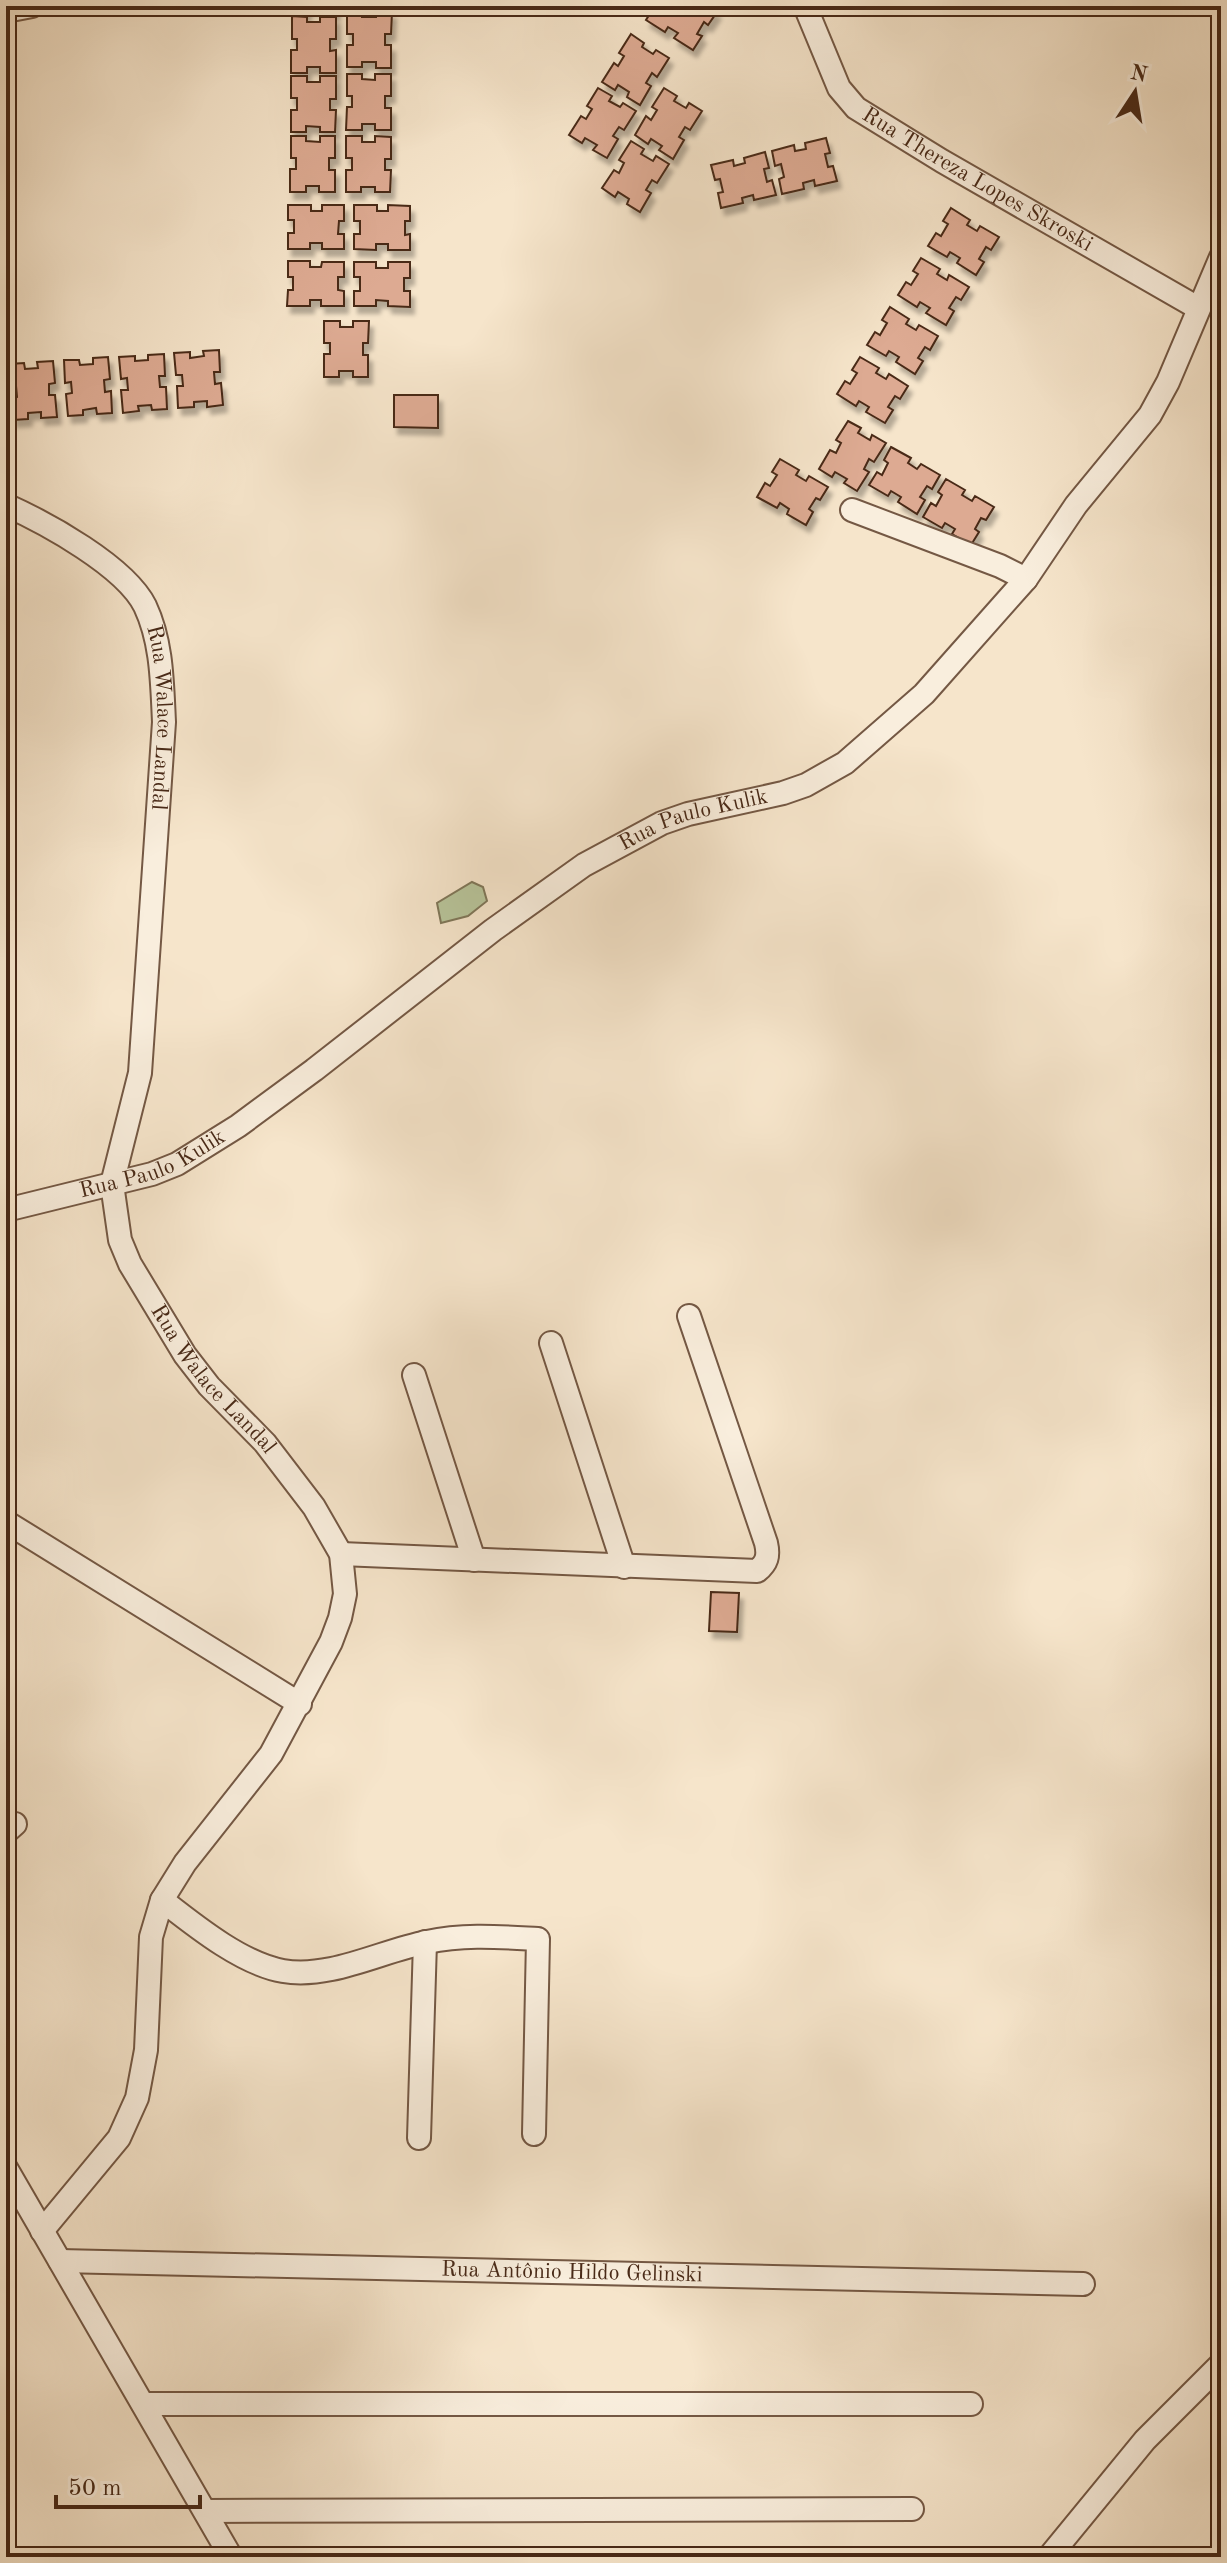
<svg xmlns="http://www.w3.org/2000/svg" width="1227" height="2563" viewBox="0 0 1227 2563" font-family="'Old Standard TT',serif">
<style>
.green{fill:#b8c59b;stroke:#807759;stroke-width:2}
.building{fill:#ddaa92;stroke:#482917;stroke-width:2;filter:url(#shadow)}
.lines{fill:none;stroke-linecap:round;stroke-linejoin:round}
.minor-casing{stroke:#745844;stroke-width:26}
.minor{stroke:#f9eedd;stroke-width:22}
.labels{text-anchor:middle;dominant-baseline:central;stroke-width:6;stroke-linejoin:round;paint-order:stroke}
.street-label{font-size:22px;fill:#482917;stroke:#f9eedd}
</style>
<defs>
<filter id="shadow"><feDropShadow dx="4" dy="7" stdDeviation="2" flood-color="#0004"/></filter>
</defs>
<rect width="100%" height="100%" fill="#f6e5cb"/>
<filter id="stains"><feTurbulence type="fractalNoise" baseFrequency=".0025" numOctaves="4"/><feColorMatrix values="0 0 0 0 .2 0 0 0 0 .09 0 0 0 0 .02 0 0 0 .5 -.17"/></filter>
<radialGradient id="worn" r=".72"><stop offset=".6" stop-color="#630" stop-opacity="0"/><stop offset="1" stop-color="#630" stop-opacity=".3"/></radialGradient>
<polygon class="green" points="472,882 483,887 487,901 468,916 441,923 437,903"/>
<g class="building">
<polygon points="292,6 336,6 336,13 321,13 321,8 307,7 307,13 292,13"/>
<polygon points="661,6 707,6 717,12 708,25 704,22 697,34 702,36 693,50 674,38 678,33 668,27 665,32 646,20 654,7 658,10"/>
<polygon points="347,11 362,12 362,17 376,17 376,12 392,12 391,34 385,34 385,45 391,45 391,68 376,68 376,62 362,62 362,67 347,67 347,45 353,45 353,34 347,34"/>
<polygon points="292,16 307,17 307,22 320,22 320,17 336,17 336,39 330,39 330,51 336,50 336,73 320,73 320,67 307,67 307,73 291,73 291,50 297,50 297,39 292,39"/>
<polygon points="631,34 644,43 642,47 653,54 656,50 669,58 657,77 652,73 646,83 651,86 640,105 627,97 629,92 618,85 615,90 602,82 614,63 618,66 624,56 619,53"/>
<polygon points="347,74 362,74 362,79 375,80 375,74 391,74 391,96 385,96 385,108 391,108 391,130 375,130 375,124 362,124 362,130 346,130 347,107 352,107 352,96 347,96"/>
<polygon points="291,76 307,76 307,82 320,82 320,76 336,76 336,99 330,99 330,110 336,110 335,132 320,132 320,127 306,126 306,132 291,132 291,110 297,110 297,98 291,98"/>
<polygon points="598,88 612,96 609,101 620,107 623,103 636,111 624,130 619,127 613,136 618,139 607,158 593,150 597,145 585,138 582,143 569,135 581,116 586,119 592,109 587,106"/>
<polygon points="664,88 677,96 674,101 686,108 689,103 702,111 690,130 685,127 679,137 684,140 673,159 659,150 662,146 651,139 648,144 635,135 646,116 651,120 657,110 652,107"/>
<polygon points="291,136 306,136 306,141 320,142 320,136 335,136 335,158 329,158 329,170 335,170 335,192 319,192 319,186 306,186 306,192 290,192 290,169 296,169 296,158 291,158"/>
<polygon points="346,136 362,136 362,142 375,142 375,136 391,137 391,159 385,159 385,170 391,170 390,192 375,192 375,187 361,187 361,192 346,192 346,170 352,170 352,158 346,158"/>
<polygon points="826,138 830,153 825,154 828,167 833,166 837,181 815,186 814,180 803,183 804,189 782,194 779,179 784,177 781,164 775,166 772,151 794,145 795,151 806,149 805,143"/>
<polygon points="631,141 644,149 641,154 653,161 656,156 669,164 657,183 652,180 646,190 651,193 640,212 627,204 629,199 618,192 615,197 602,188 614,170 619,173 624,163 619,160"/>
<polygon points="765,152 769,168 764,169 767,182 772,180 776,195 754,200 753,195 742,198 743,203 721,208 718,193 723,192 720,179 715,180 711,165 733,160 734,166 745,163 744,158"/>
<polygon points="288,205 311,205 311,211 322,211 322,205 344,205 344,221 339,221 338,234 344,234 344,249 322,249 322,243 310,243 310,249 288,249 288,233 294,233 294,220 288,220"/>
<polygon points="354,205 377,205 377,211 388,211 388,205 410,206 410,221 405,221 405,235 410,234 410,250 388,250 388,244 376,244 376,250 354,249 354,234 360,234 360,221 354,221"/>
<polygon points="951,208 970,220 967,225 977,231 980,226 999,237 991,250 986,247 979,259 984,262 976,275 957,263 960,258 950,252 947,257 928,246 936,233 941,236 948,224 943,221"/>
<polygon points="921,258 940,269 937,274 947,280 949,275 969,287 961,300 956,297 949,308 954,311 946,325 926,313 930,308 920,302 917,307 898,295 906,282 911,285 918,274 913,271"/>
<polygon points="288,261 310,261 310,267 321,267 322,262 344,262 344,277 338,277 338,290 344,291 344,306 321,306 321,300 310,300 310,306 287,306 288,290 293,290 293,277 288,277"/>
<polygon points="354,262 376,262 376,268 388,268 388,262 410,262 410,278 404,278 404,291 410,291 410,307 388,306 388,301 376,300 376,306 354,306 354,291 360,291 360,277 354,277"/>
<polygon points="890,307 909,319 906,324 916,330 919,325 938,336 930,350 925,347 918,358 923,361 915,374 896,362 899,357 889,351 886,356 867,345 875,332 880,335 887,323 882,320"/>
<polygon points="324,321 340,321 340,327 353,327 353,321 369,321 368,343 363,343 363,355 368,355 368,377 353,377 353,371 339,371 339,377 324,377 324,354 330,354 330,343 324,343"/>
<polygon points="219,350 220,372 214,372 215,384 221,383 223,405 207,407 207,401 194,402 194,407 178,408 177,386 183,386 182,375 176,375 174,353 190,352 190,358 204,356 203,351"/>
<polygon points="164,354 165,376 159,376 160,387 166,387 167,409 152,410 151,405 138,406 139,411 123,413 121,390 128,390 127,378 121,379 119,357 135,356 135,361 148,360 148,355"/>
<polygon points="108,357 110,379 104,380 105,392 111,391 112,413 97,414 96,408 83,410 83,415 68,416 66,394 72,393 71,382 65,383 64,360 79,360 80,365 93,364 93,358"/>
<polygon points="860,357 879,368 876,373 886,379 889,374 908,386 900,399 895,396 888,407 893,410 885,423 866,412 869,407 859,401 856,406 837,394 845,381 850,384 857,373 852,370"/>
<polygon points="53,361 55,383 49,384 49,395 55,395 57,417 41,418 41,412 28,413 28,419 13,420 11,398 17,397 16,386 10,386 9,364 24,363 25,369 38,368 37,362"/>
<polygon points="394,395 438,395 438,428 394,427"/>
<polygon points="848,421 861,428 858,433 870,440 872,435 886,443 874,462 869,459 864,469 869,472 857,491 844,483 847,479 835,472 832,477 819,469 830,450 836,453 841,443 836,440"/>
<polygon points="891,447 911,458 908,463 917,469 921,464 940,475 932,489 927,486 920,497 925,500 917,514 898,502 901,497 891,491 888,496 869,485 877,472 882,475 888,463 884,460"/>
<polygon points="780,459 799,470 796,475 806,481 809,476 828,487 820,500 816,498 809,509 813,512 806,525 787,514 789,509 780,503 777,508 757,497 765,483 770,486 777,475 772,472"/>
<polygon points="946,479 965,490 962,495 972,501 975,496 994,507 986,520 981,518 975,529 979,532 971,545 952,534 955,529 945,523 942,528 923,517 931,503 936,506 942,495 938,492"/>
<polygon points="711,1592 739,1593 737,1632 709,1631"/>
</g>
<g class="lines">
<g class="minor-casing">
<g id="minor">
<path id="s1" d="M805 6 839 88 856 108 942 161 1198 308"/>
<polyline points="6,11 32,6"/>
<path id="s2" d="M6 505C46 523 125 566 145 606 162 642 162 682 164 722L140 1073 112 1184 120 1240 130 1264 185 1355 209 1386 265 1443 314 1507 341 1554 345 1594 340 1618 331 1642 271 1754 185 1863 162 1900 151 1937 146 2050 137 2098 119 2138 42 2231"/>
<polyline points="852,510 1000,566 1026,579"/>
<path id="s3" d="M6 1210 152 1174 177 1164 238 1126 314 1070 493 930 584 865 662 823 688 814 783 793 806 785 845 763 924 694 1026 579 1076 505 1150 415 1168 382 1221 257"/>
<polyline points="551,1343 624,1567"/>
<polyline points="414,1375 474,1560"/>
<polyline points="6,1522 300,1704"/>
<path d="M341 1554 757 1571C767 1563 769 1556 766 1543L689 1316"/>
<polyline points="6,1832 15,1824"/>
<path d="M162 1900C194 1925 242 1964 283 1971 331 1979 381 1951 427 1942 464 1934 500 1937 538 1939L534 2134"/>
<polyline points="419,2138 425,1942"/>
<polyline points="6,2168 231,2557"/>
<path id="s4" d="M60 2261 1083 2284"/>
<polyline points="143,2404 971,2404"/>
<polyline points="205,2511 912,2509"/>
<polyline points="1049,2557 1145,2440 1221,2364"/>
</g>
</g>
<use href="#minor" class="minor"/>
</g>
<g class="labels">
<g class="street-label">
<text stroke="none"><textPath href="#s1" startOffset="256">Rua Thereza Lopes Skroski</textPath></text>
<text stroke="none"><textPath href="#s2" startOffset="288">Rua Walace Landal</textPath></text>
<text stroke="none"><textPath href="#s3" startOffset="802">Rua Paulo Kulik</textPath></text>
<text stroke="none"><textPath href="#s3" startOffset="154">Rua Paulo Kulik</textPath></text>
<text stroke="none"><textPath href="#s2" startOffset="984">Rua Walace Landal</textPath></text>
<text stroke="none"><textPath href="#s4" startOffset="512">Rua Antônio Hildo Gelinski</textPath></text>
</g>
</g>
<rect width="1227" height="2563" fill="none" stroke="#f6e5cb" stroke-width="32"/>
<rect x="8" y="8" width="1211" height="2547" fill="none" stroke="#482917" stroke-width="4"/>
<rect x="16" y="16" width="1195" height="2531" fill="none" stroke="#482917" stroke-width="2"/>
<g transform="translate(1135 92) rotate(12)" stroke="#f9eedd" stroke-width="6" paint-order="stroke">
<path d="M0-6L14 30L0 20L-14 30Z" fill="#482917"/>
<text y="-12" font-size="22" font-weight="bold" text-anchor="middle" fill="#482917">N</text>
</g>
<path d="M56 2495v12h144v-12" fill="none" stroke="#482917" stroke-width="4"/>
<text x="68" y="2495" font-size="24" fill="#482917" stroke="#f9eedd" stroke-width="6" paint-order="stroke">50 m</text>
<rect width="100%" height="100%" filter="url(#stains)"/>
<rect width="100%" height="100%" fill="url(#worn)"/>
</svg>
